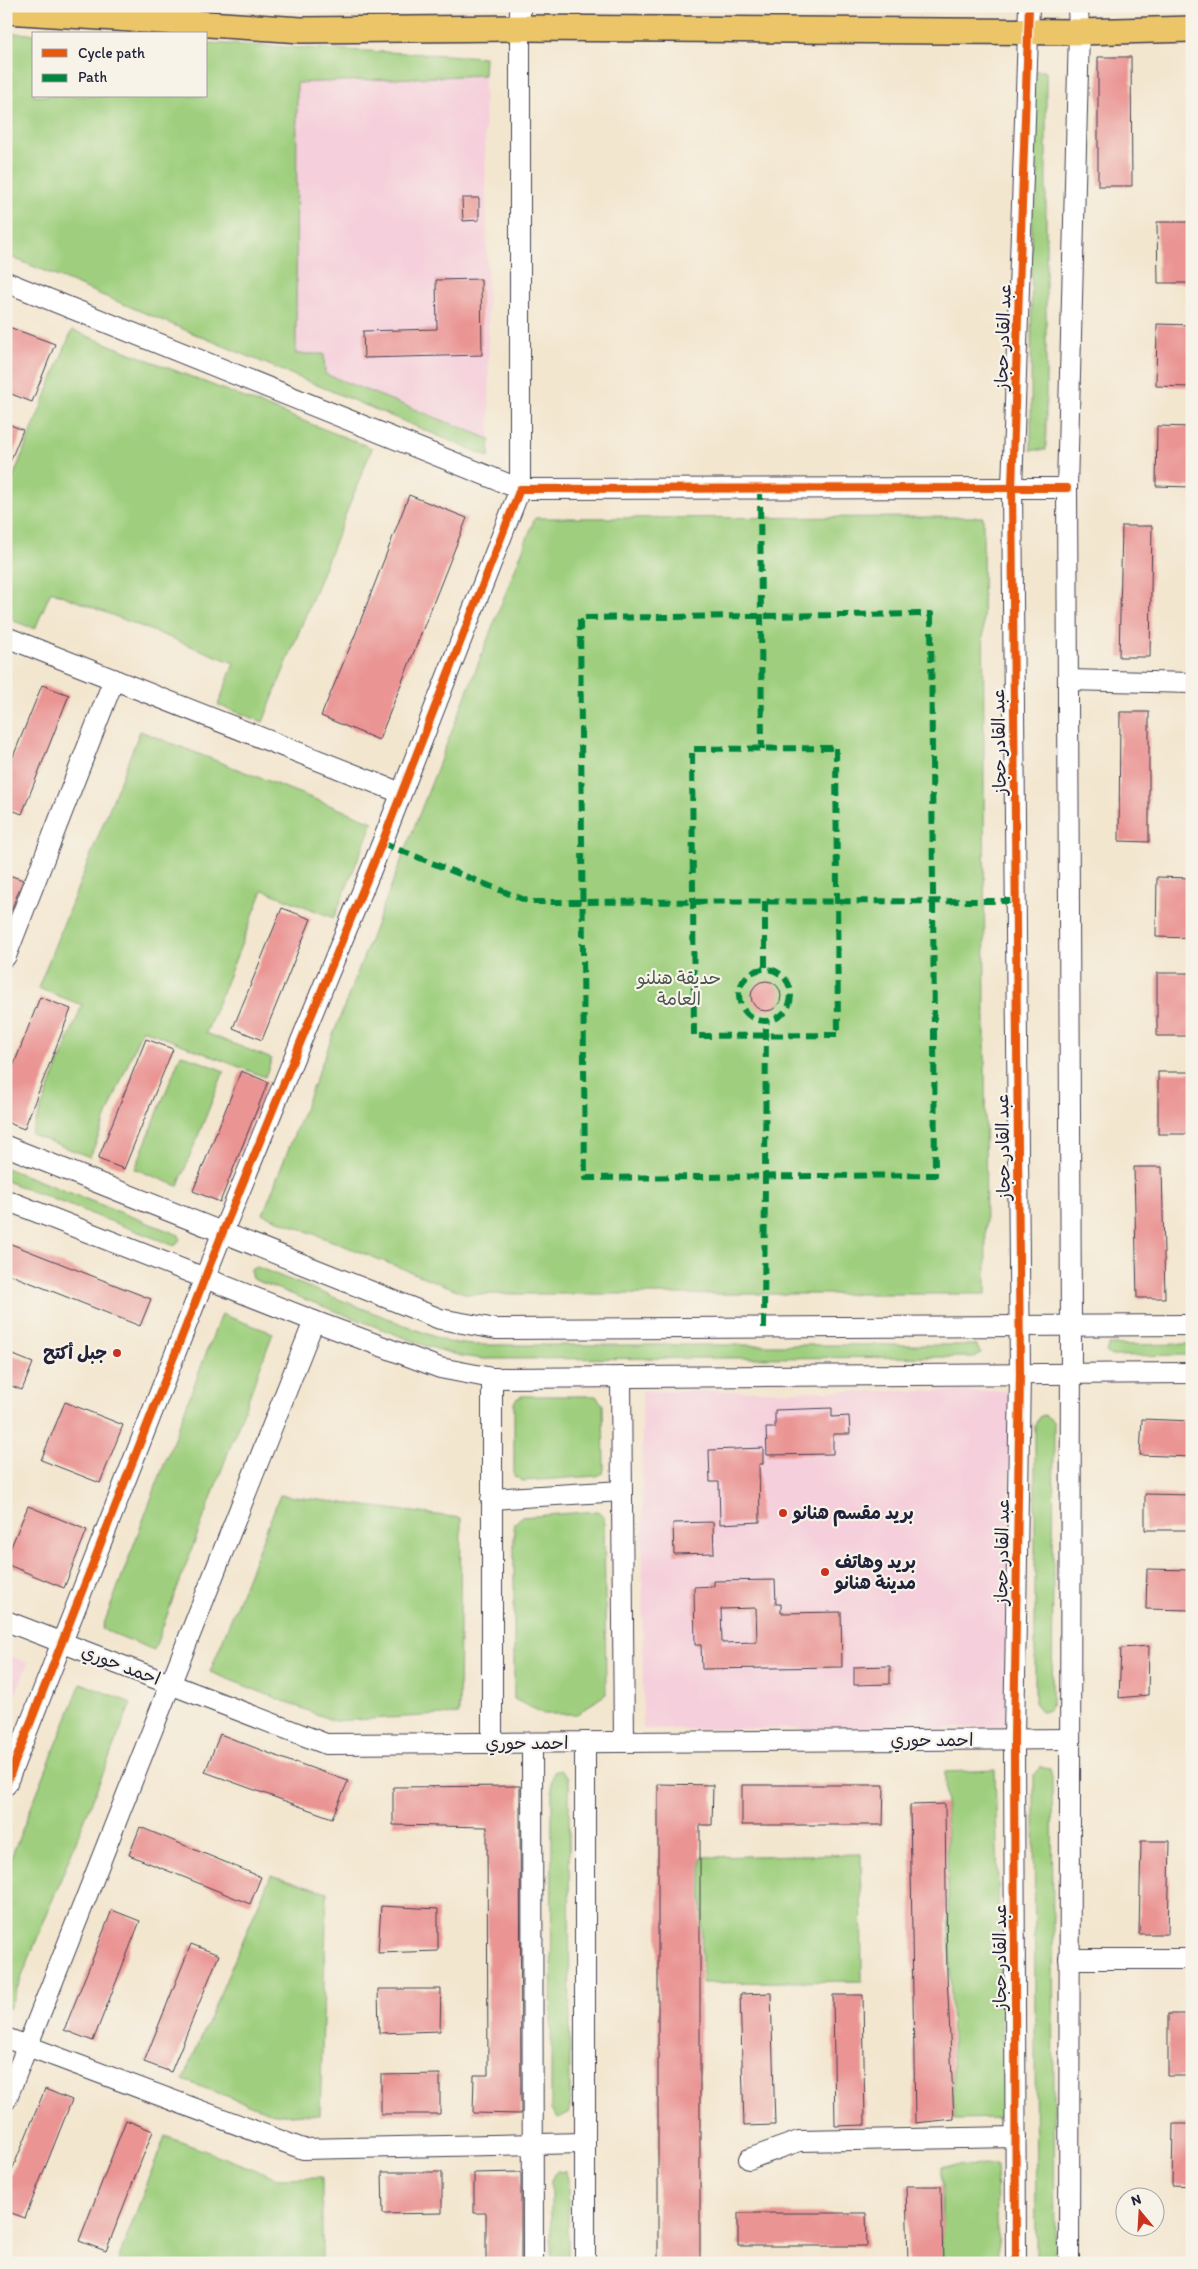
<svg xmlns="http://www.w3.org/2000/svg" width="1198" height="2269" viewBox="0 0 1198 2269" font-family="Itim,'Playpen Sans Arabic',sans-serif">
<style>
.built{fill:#f5cfdb}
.green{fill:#9fcf7e;stroke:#60785c}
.building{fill:#ea9594;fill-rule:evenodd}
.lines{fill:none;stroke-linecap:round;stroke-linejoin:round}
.minor-casing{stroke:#413f51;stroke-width:22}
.major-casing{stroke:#413f51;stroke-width:28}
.minor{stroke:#fff;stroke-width:20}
.major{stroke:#edc569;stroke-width:25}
.quiet{stroke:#00873e;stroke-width:6;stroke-dasharray:12 6;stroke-linecap:butt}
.cycleway-casing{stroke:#f7f3e8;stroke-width:11}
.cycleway{stroke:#e8590c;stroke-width:8}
.poi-dot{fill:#c8321e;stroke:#f7f3e8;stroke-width:2}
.labels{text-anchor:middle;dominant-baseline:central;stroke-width:4.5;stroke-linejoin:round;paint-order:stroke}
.street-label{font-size:18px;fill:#22223b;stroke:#f7f3e8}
.park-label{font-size:18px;fill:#48564f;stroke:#f7f3e8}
.poi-label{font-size:18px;font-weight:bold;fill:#22223b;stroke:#f7f3e8;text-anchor:start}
</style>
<rect width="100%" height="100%" fill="#f7f3e8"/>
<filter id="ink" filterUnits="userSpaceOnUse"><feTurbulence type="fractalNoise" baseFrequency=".02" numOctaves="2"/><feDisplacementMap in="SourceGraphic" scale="10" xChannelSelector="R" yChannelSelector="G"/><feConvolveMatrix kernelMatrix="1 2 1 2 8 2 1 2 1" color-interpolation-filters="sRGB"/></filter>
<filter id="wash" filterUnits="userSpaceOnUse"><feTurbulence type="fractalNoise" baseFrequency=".0096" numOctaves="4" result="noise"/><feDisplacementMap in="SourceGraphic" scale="20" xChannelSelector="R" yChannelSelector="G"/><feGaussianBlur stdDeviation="1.12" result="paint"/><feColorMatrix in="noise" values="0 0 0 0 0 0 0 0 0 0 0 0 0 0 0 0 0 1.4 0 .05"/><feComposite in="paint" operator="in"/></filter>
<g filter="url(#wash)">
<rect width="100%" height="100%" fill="#f3e6cf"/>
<g class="built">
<polygon points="484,75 490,439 325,374 296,354 297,83"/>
<polygon points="642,1391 1011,1391 1006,1728 643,1729"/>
<polygon points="6,1654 28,1663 6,1717"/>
</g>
<g class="green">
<polygon points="6,33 34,34 34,96 206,96 206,43 485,57 484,75 297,83 296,354 324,354 325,374 490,439 489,457 6,255"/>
<polygon points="1032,71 1046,71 1046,450 1031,450"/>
<polygon points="72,330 372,448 263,722 218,705 234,663 51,591 35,629 6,618 6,495"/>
<polygon points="983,517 986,1294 467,1294 263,1214 535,518"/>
<polygon points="140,731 373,822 334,918 263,890 206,1033 272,1059 265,1077 142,1029 90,1157 31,1134 82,1005 38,988"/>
<polygon points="181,1054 224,1071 178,1186 135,1169"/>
<polygon points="6,1168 179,1235 180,1239 175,1246 6,1181"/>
<polygon points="257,1267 448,1342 472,1345 976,1345 981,1353 975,1357 483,1359 461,1356 423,1345 255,1280 252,1278 250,1270"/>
<polygon points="221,1314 273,1333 154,1650 102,1629"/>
<polygon points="1192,1344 1192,1355 1111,1356 1106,1352 1109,1345 1112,1345"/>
<polygon points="522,1396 596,1396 603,1405 604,1469 603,1473 597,1476 523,1481 514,1476 514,1403 516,1399"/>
<polygon points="1044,1415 1052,1420 1054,1425 1052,1704 1047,1711 1041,1711 1035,1704 1035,1425 1039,1417"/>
<polygon points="280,1495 461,1518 459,1714 334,1721 210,1672"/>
<polygon points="598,1511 604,1517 606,1694 577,1714 544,1714 514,1699 514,1524 521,1517"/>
<polygon points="81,1683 131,1703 9,2009 6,2007 6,1870"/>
<polygon points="1040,1767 1050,1769 1052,1776 1055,2263 1036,2263 1034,1774"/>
<polygon points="560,1770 569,1777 570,2112 559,2118 556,2117 551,2110 552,1780 554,1772"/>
<polygon points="995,1770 1004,2118 954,2119 945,1772"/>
<polygon points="861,1854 862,1981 702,1983 701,1857"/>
<polygon points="271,1875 327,1892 320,2115 275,2114 183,2080"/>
<polygon points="165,2136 278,2178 322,2177 322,2263 117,2263"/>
<polygon points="996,2165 998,2263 942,2263 942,2166"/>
<polygon points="557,2171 566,2172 568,2179 568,2263 551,2263 551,2181 554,2174"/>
</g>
<g id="blocks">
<g class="building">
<polygon points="1098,57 1131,57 1132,186 1098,186"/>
<polygon points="462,198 479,198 479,220 463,221"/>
<polygon points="1157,222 1192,222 1192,283 1158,283"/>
<polygon points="481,279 482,355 364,358 363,331 437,329 436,280"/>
<polygon points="1157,324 1192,325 1192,387 1156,386"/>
<polygon points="6,326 55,344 32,402 6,392"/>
<polygon points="6,423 23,430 7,469 6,469"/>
<polygon points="1157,426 1192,427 1192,487 1156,486"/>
<polygon points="409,495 467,518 379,740 321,716 355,635"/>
<polygon points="1122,526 1152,526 1150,657 1119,657"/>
<polygon points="42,685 69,695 22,814 6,808 6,774"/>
<polygon points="1120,712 1149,712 1149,842 1119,841"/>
<polygon points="6,874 23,880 6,923"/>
<polygon points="1157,877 1192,878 1192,938 1156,937"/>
<polygon points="282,908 311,919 262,1040 233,1028"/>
<rect x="1157" y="973" width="35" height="63"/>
<circle cx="766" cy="996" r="15"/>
<polygon points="40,997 71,1009 24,1129 6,1122 6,1085"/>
<polygon points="146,1039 173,1049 124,1169 98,1159"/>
<polygon points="241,1071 268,1082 220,1202 193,1191"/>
<rect x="1158" y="1072" width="34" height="62"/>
<polygon points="1134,1167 1162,1167 1165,1298 1137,1298"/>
<polygon points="6,1242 151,1299 140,1326 6,1273"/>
<polygon points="6,1352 33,1363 22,1390 6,1384"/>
<polygon points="65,1402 123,1425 100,1483 41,1460"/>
<polygon points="832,1408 832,1417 849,1416 850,1434 833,1434 833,1454 767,1455 766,1428 775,1428 775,1410"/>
<polygon points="1142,1419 1192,1421 1192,1457 1140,1455"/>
<polygon points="763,1448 763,1464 759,1464 760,1522 720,1524 719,1482 710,1482 709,1450"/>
<polygon points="1145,1494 1192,1495 1192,1530 1145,1530"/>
<polygon points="28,1506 87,1530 64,1588 6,1564 6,1559"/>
<polygon points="713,1522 714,1553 674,1554 673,1523"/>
<polygon points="1147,1569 1192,1570 1192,1610 1146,1609"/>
<path d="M775 1580 776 1604H781V1613L841 1612 842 1667 702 1669 701 1645H695L694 1587 714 1586V1581ZM756 1608 757 1642 722 1643 721 1609Z"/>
<polygon points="1149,1646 1148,1695 1119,1698 1121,1648"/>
<polygon points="890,1666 890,1684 854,1685 854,1667"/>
<polygon points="220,1734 294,1763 295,1762 348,1781 332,1818 205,1772"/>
<polygon points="658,1784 713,1785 712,1825 700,1825 700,2263 658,2263"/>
<polygon points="742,1785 884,1785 883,1825 742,1825"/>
<polygon points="520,1786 521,2114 473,2113 474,2075 488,2075 487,1827 393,1825 393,1787"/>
<polygon points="945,1804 947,1975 954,2119 915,2123 910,1805"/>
<polygon points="140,1827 261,1877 250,1904 129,1855"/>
<polygon points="1141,1841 1170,1841 1168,1934 1139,1934"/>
<polygon points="381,1906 438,1909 438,1951 378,1953"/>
<polygon points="112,1910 140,1921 93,2041 64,2030"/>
<polygon points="191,1944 219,1955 171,2072 144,2062"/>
<polygon points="378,1989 441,1989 440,2031 379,2033"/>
<polygon points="771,1993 775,2125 744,2126 740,1994"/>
<polygon points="833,1995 863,1995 865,2125 835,2126"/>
<rect x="1168" y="2014" width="24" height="62"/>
<polygon points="440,2074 440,2114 381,2114 381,2075"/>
<polygon points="45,2089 72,2100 25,2218 6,2211 6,2185"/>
<polygon points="126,2120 153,2131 106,2251 79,2241"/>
<polygon points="1173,2124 1192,2124 1192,2186 1172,2185"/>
<polygon points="382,2172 442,2172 442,2213 383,2214"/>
<polygon points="521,2172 521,2263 486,2263 486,2213 474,2213 474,2173"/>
<polygon points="906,2186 941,2186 943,2263 908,2263"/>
<polygon points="738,2213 866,2213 867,2246 738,2246"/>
</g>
</g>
</g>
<g filter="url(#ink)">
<use href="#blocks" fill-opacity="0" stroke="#413f51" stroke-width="1"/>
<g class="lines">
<g class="minor-casing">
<g id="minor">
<polyline points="6,282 520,489 520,6"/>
<polyline points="6,637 401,793"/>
<polyline points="1068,680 1192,683"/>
<polyline points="6,956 114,679"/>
<polyline points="6,1146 440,1319 496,1329 1192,1325"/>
<polyline points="6,1200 314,1321 440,1368 492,1378 1192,1373"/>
<polyline points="621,1377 624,1742"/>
<polyline points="492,1378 492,1743"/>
<polyline points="491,1499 622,1491"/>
<polyline points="6,1621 326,1744 1070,1739"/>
<polyline points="585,1742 585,2263"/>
<polyline points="532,1743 533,2263"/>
<polyline points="6,1785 222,1234 382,843 520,489 1067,488"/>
<polyline points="1069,1959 1192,1959"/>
<polyline points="6,2038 303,2149 585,2143"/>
<polyline points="6,2100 314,1321"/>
<polyline points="749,2159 799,2141 1016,2137"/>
<polyline points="1016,2263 1014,1739 1020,1374 1012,487 1029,6"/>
<polyline points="1069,2263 1071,1326 1067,488 1079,32 1078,6"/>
</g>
</g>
<g class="major-casing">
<polyline id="major" points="6,11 302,30 520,28 1079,32 1192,29"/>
</g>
<use href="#minor" class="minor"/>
<use href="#major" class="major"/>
<g class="quiet">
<polyline points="760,488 762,749"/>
<polygon points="931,614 935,1175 585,1178 580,618"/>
<polygon points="836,748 838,1035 694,1036 692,749"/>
<polyline points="382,843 530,902 1016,901"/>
<polyline points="765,901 765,968"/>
<circle cx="765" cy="995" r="26"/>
<polyline points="764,1328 766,1022"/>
</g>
<g class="cycleway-casing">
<g id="cycleway">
<polyline points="6,1785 222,1234 382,843 520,489 1067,488"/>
<polyline points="1016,2263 1014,1739 1020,1374 1012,487 1029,6"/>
</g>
</g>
<use href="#cycleway" class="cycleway"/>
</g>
</g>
<g class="poi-dot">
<circle cx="117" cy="1353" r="5"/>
<circle cx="783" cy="1513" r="5"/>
<circle cx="825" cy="1572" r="5"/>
</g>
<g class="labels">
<g class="street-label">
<text transform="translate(1003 337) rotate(-88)">عبد القادر حجاز</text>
<text transform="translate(999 742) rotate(-91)">عبد القادر حجاز</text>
<text transform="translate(1003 1147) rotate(-91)">عبد القادر حجاز</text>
<text transform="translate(1002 1552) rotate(-89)">عبد القادر حجاز</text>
<text transform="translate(121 1665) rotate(21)">احمد حوري</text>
<text x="932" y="1740">احمد حوري</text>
<text x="527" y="1743">احمد حوري</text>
<text transform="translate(1000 1957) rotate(-90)">عبد القادر حجاز</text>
</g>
<g class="park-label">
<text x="679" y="978">حديقة هنلنو<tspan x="679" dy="21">العامة</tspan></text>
</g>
<g class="poi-label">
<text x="107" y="1353" text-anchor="end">جبل أكتح</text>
<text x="793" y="1513">بريد مقسم هنانو</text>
<text x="835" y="1562">بريد وهاتف<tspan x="835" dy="21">مدينة هنانو</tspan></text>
</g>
</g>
<rect width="1198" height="2269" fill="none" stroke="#f7f3e8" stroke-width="25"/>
<rect x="32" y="32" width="175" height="65" fill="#f7f3e8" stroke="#a29fa3"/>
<rect x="42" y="49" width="25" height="8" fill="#e8590c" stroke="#a29fa3"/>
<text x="78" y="58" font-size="15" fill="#22223b">Cycle path</text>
<rect x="42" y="74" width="25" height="8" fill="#00873e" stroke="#a29fa3"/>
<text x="78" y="82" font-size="15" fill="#22223b">Path</text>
<g transform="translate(1140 2212) rotate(342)"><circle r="24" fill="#f7f3e8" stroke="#a29fa3"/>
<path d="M0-4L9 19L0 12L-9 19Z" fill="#c8321e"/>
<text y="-8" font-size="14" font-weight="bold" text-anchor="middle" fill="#22223b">N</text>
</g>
</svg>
